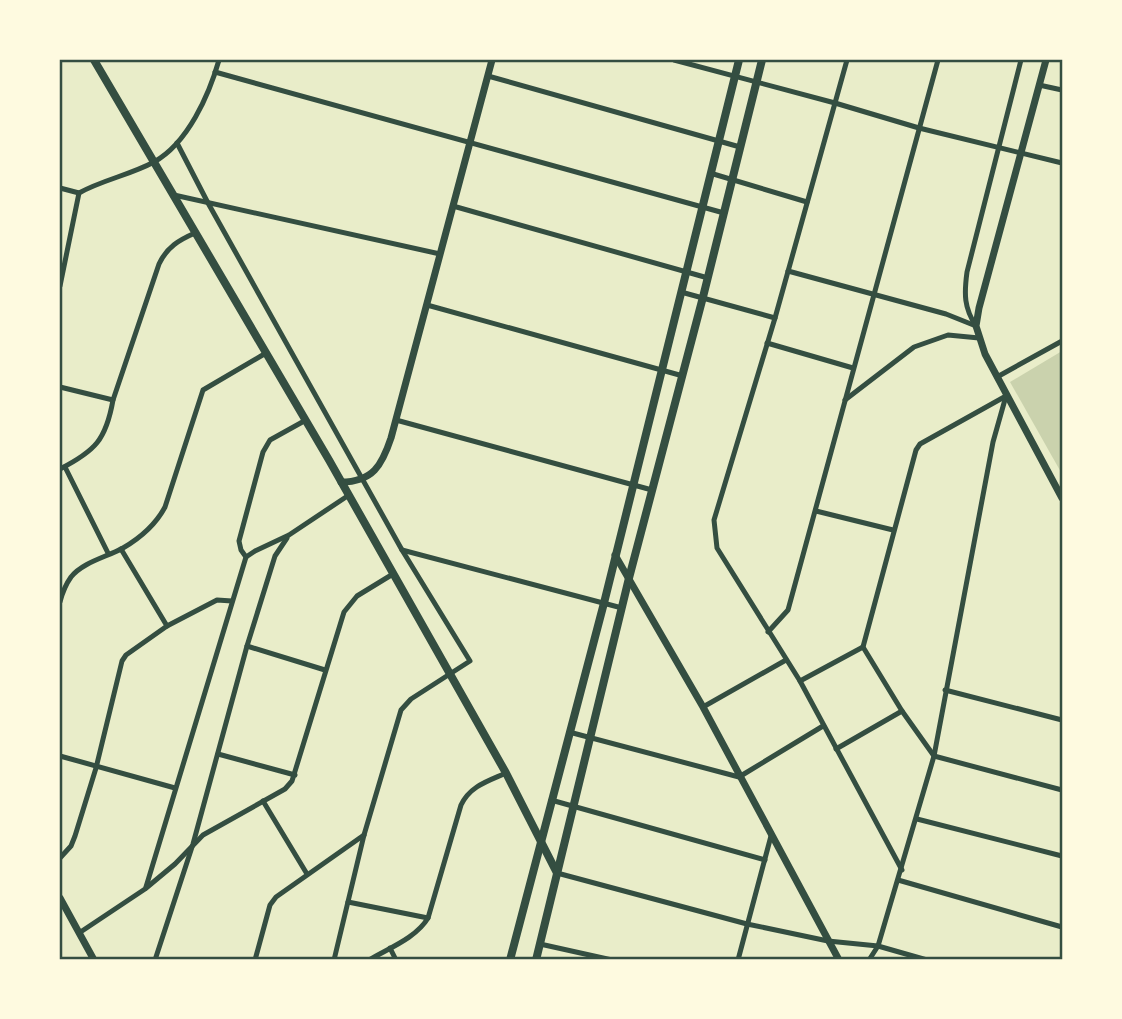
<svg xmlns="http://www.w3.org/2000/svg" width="1122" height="1019" viewBox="0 0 1122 1019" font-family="'Titillium Web',sans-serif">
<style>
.green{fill:#cad2ad}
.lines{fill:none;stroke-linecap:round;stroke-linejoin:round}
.minor{stroke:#344e41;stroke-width:5}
.tertiary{stroke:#344e41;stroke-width:7}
.secondary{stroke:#344e41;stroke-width:8}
.neatline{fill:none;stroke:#344e41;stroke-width:2.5}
</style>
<rect width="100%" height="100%" fill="#e9edc9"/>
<polygon class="green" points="1062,351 1062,474 1010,382"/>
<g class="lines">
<g class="minor">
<polyline points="674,60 835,103 919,128 1062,163"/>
<polyline points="847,60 775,318 714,520 717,548 800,681 902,870"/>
<polyline points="215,72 724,213"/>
<polyline points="488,76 740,147"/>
<polyline points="1039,85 1062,90"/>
<polyline points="177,143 208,203 402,550 470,661 411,699 401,710 364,835 334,960"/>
<polyline points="710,173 807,202"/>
<polyline points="60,188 79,193"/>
<polyline points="174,195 440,254"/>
<polyline points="453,206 708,278"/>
<polyline points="788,271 946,314 976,326"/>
<path d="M60 286 79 193C102 180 130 175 154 162 188 143 209 95 219 60"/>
<polyline points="681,292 775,318"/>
<polyline points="427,305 683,376"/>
<path d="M976 326C964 308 964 294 967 272L1021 60"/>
<polyline points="767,343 853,368"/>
<polyline points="997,377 1062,341"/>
<polyline points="60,387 113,400"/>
<polyline points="1006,396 920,444 916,450 863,647 902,711 934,756 1062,790"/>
<polyline points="845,400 914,347 948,335 979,338"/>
<polyline points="396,420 652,490"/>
<polyline points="65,467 108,553"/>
<path d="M60 469C95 451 106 440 113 400L159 264C167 247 179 240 195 233"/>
<polyline points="816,511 893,530"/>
<polyline points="121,549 167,626"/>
<polyline points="402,550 622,608"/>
<polyline points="246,557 241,550 239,541 263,452 270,440 306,420"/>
<path d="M60 602C62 594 66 584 71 577 83 562 107 557 123 548 140 538 156 524 165 507L203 390 266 353"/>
<polyline points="768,632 788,610 938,60"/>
<polyline points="247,646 325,670"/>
<polyline points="800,681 863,647"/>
<polyline points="945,690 1062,720"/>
<polyline points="703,707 786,660"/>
<polyline points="569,732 739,777 823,726"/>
<polyline points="836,749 902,711"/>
<polyline points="218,754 295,775"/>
<polyline points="60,756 175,788"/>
<polyline points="551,800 765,860"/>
<polyline points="263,801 307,874"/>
<polyline points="917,819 1062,856"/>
<polyline points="60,858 71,846 75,836 96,768 122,661 126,655 167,626 217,600 232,601"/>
<polyline points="557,873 747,924 828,941 878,946 927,960"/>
<polyline points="898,880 1062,927"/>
<polyline points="146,887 246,557 255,551 289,535 349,495"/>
<polyline points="348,902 428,918"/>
<polyline points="79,933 145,889 175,864 203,835 285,789 292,781 344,612 357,596 393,574"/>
<polyline points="540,944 612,960"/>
<polyline points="390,948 396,960"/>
<polyline points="155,960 193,844 247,646 275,556 287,538"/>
<polyline points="255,960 270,905 276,897 364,835"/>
<path d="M369 960C389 948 416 938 428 918L461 805C470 786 488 781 506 773"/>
<polyline points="738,960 771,836"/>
<polyline points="869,960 878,946 934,756 993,442 1006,396"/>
</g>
<g class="tertiary">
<polyline points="1046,60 979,308 976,326 985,354 1062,498"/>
<path d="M341 482C373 482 382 465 391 438L492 60"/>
<polyline points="615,555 703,707 839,960"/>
<polyline points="60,898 94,960"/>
</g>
<g class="secondary">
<polyline points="94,60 329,460 506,773 557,873"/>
<polyline points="510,960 604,603 739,60"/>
<polyline points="536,960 629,578 703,297 762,60"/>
</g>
</g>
<rect width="1122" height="1019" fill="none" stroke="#fefae0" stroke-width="122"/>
<rect x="61" y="61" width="1000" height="897" class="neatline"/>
</svg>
